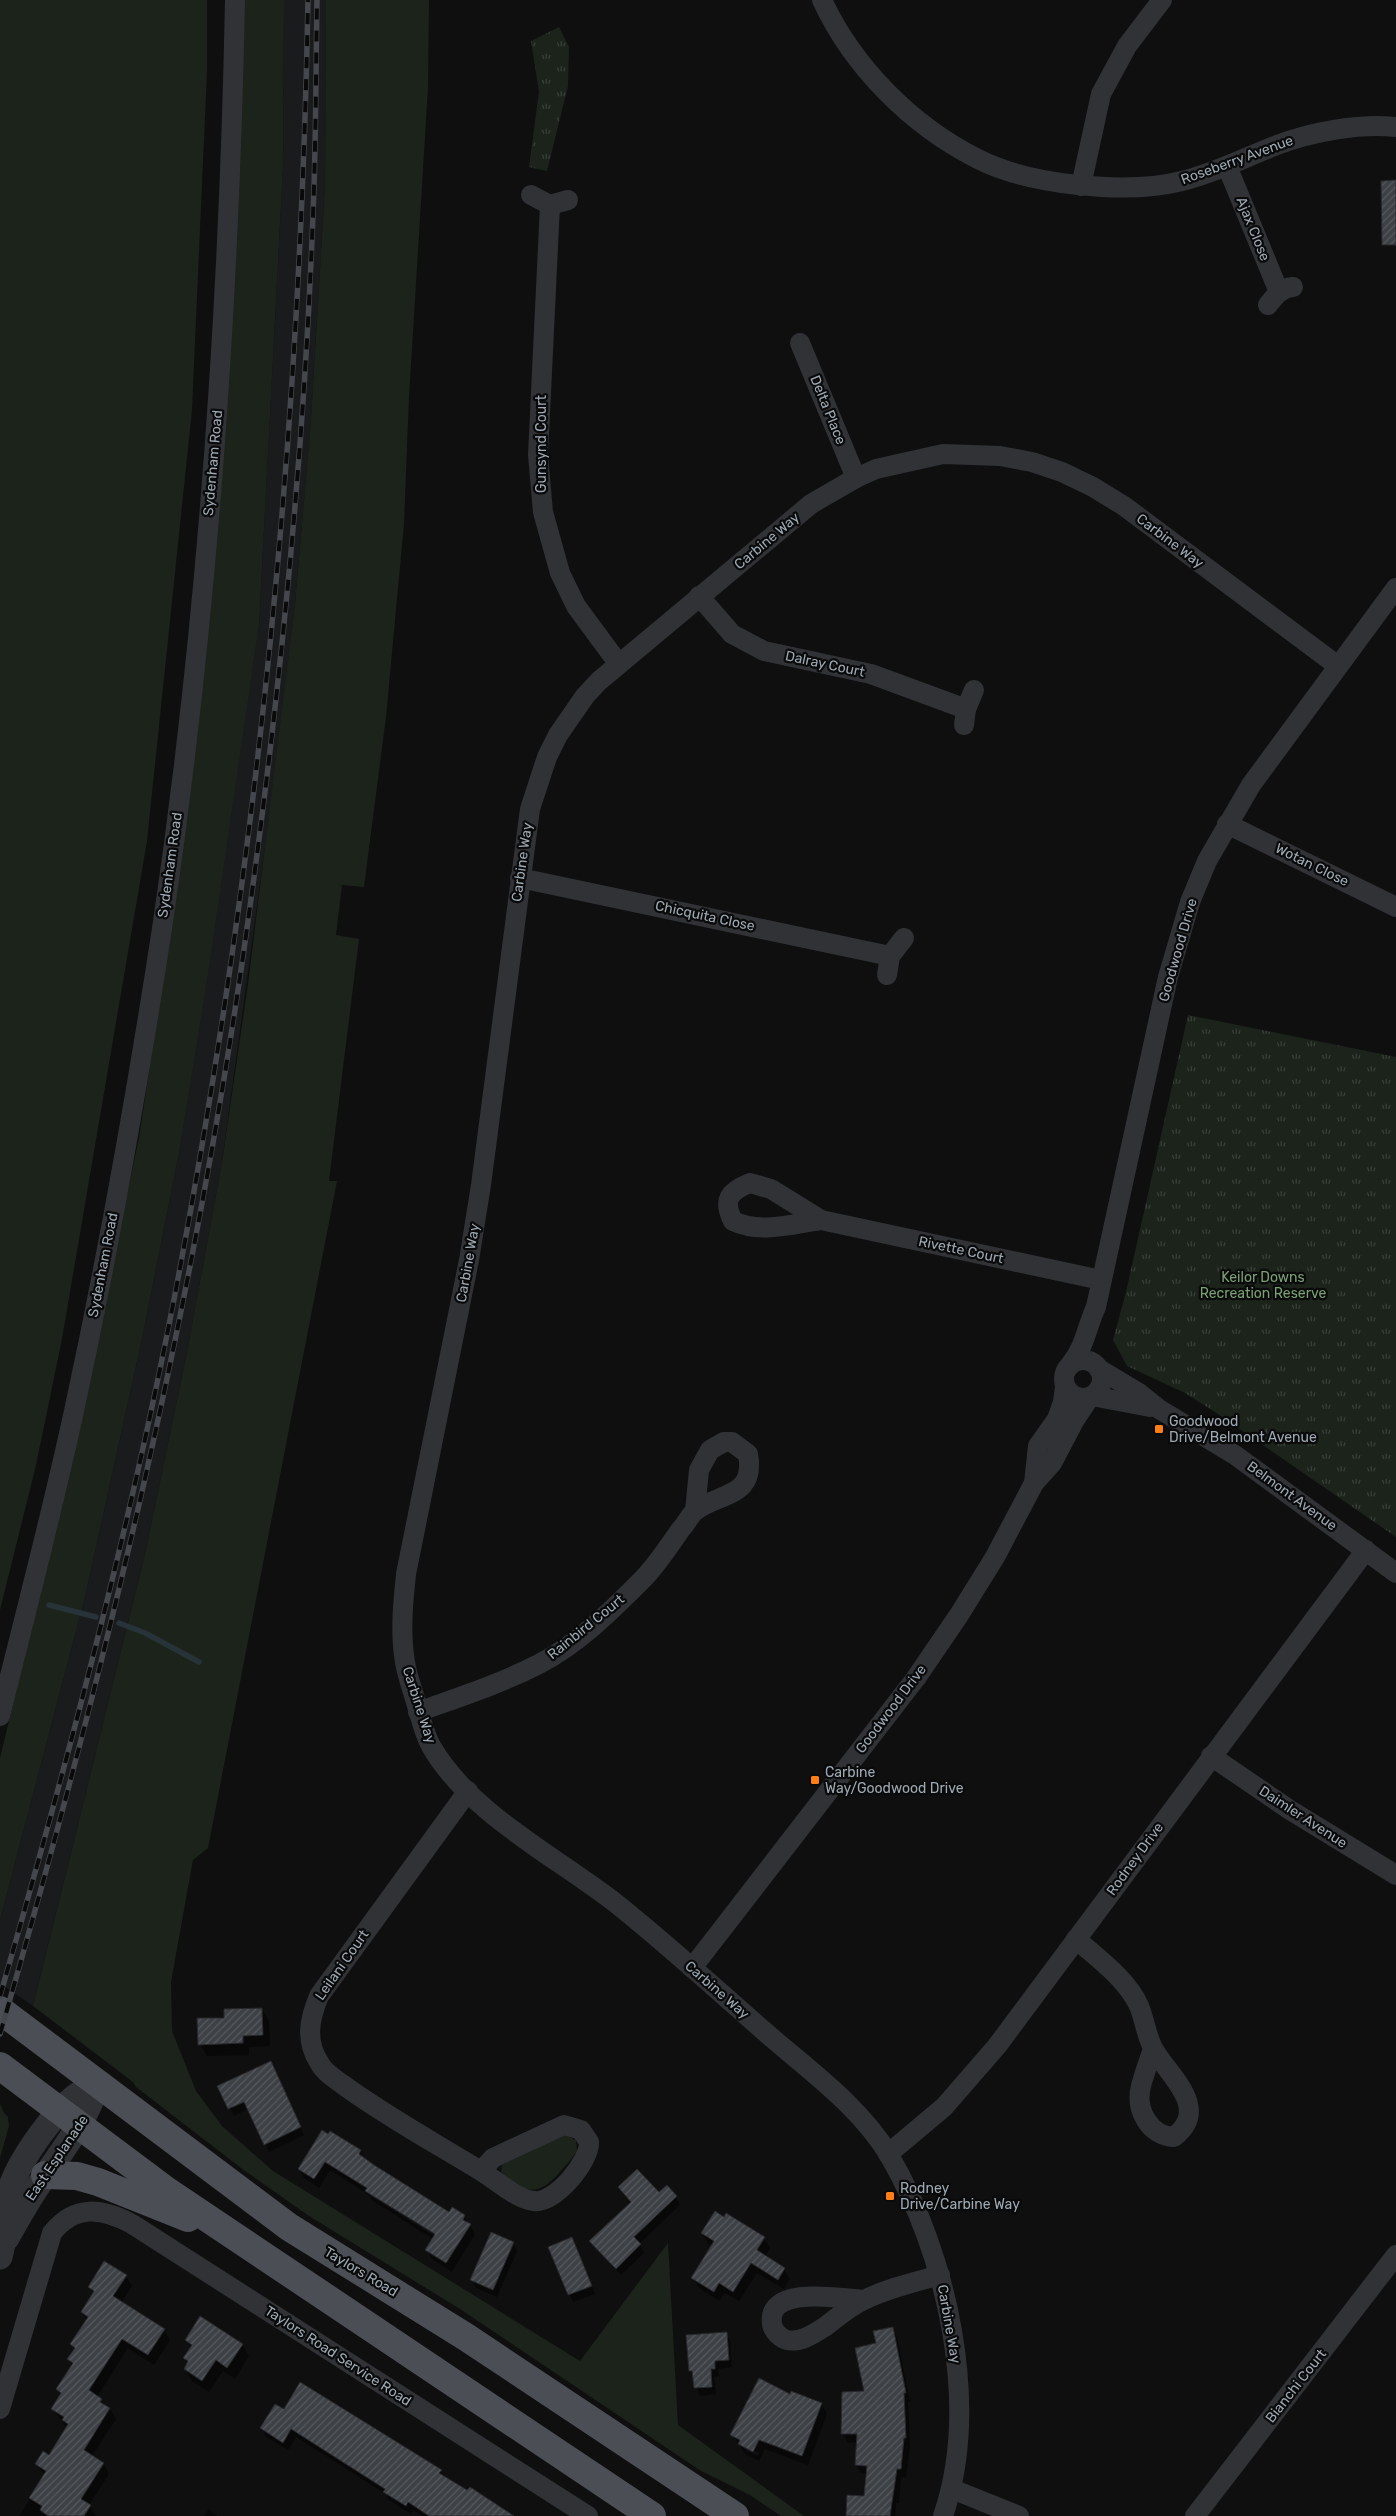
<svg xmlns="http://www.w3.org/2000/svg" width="1396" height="2516" viewBox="0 0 1396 2516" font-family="Rubik,sans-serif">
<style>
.built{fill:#1a1b1d}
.grass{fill:#1b231b}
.park{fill:url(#park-tufts)}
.shadow{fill:#0007;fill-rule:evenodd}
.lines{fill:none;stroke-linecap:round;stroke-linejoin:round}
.stream{stroke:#273338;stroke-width:5.5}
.building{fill:url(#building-hatch);stroke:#29292d}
.minor{stroke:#303236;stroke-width:20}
.tertiary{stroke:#303236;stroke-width:25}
.primary{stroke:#4b4f55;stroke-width:28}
.rail-casing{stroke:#44484d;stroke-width:5.5}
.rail{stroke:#0a0a0b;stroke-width:4;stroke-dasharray:11;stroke-linecap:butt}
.poi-dot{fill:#ff7e18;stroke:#0a0a0b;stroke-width:2}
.labels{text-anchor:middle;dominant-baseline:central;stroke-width:4.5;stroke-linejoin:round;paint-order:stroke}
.street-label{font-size:14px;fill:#9ea9b3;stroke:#0a0a0b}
.park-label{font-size:14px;fill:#7aa073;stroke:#0a0a0b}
.poi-label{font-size:14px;fill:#9ea9b3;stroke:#0a0a0b;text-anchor:start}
</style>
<defs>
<pattern id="park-tufts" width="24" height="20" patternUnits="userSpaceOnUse" patternTransform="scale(1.25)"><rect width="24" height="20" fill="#1b231b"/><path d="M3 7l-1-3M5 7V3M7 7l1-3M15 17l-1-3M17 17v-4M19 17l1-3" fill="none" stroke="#39403a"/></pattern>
<pattern id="building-hatch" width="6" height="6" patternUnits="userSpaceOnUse" patternTransform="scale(1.25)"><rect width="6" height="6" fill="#3d4044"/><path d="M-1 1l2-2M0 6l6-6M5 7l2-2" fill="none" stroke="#56595d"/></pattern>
</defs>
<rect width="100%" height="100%" fill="#0f0f10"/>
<polygon class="built" points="284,0 326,0 325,186 311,419 295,604 275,774 222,1162 187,1352 145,1554 33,2006 0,1983 0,1920 85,1597 142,1339 180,1148 259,625 283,167"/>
<g class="grass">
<polygon points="0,0 207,0 207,71 192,410 147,841 62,1339 36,1465 0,1610"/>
<polygon points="241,0 284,0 283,167 259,625 209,967 180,1148 142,1339 85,1597 0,1920 0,1758 58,1517 139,1138 166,960"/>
<polygon points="326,0 429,0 428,88 409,397 404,524 386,717 364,887 342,885 336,935 359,939 329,1181 337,1181 208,1848 193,1860 171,1982 172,2031 196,2091 222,2126 273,2171 580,2361 668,2243 678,2425 804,2516 781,2516 750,2495 701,2471 460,2309 309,2216 241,2168 136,2087 133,2082 33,2006 145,1554 187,1352 222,1162 248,984 295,604 311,419 325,186"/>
<polygon points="0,2104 4,2113 8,2117 9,2126 0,2158"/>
<path d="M565 2135 576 2140 577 2151C572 2159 565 2166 559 2173 538 2197 523 2194 501 2172L502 2165Z"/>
</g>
<g class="park">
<polygon points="559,27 569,47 568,86 547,171 529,167 539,92 531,41"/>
<polygon points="1188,1015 1396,1057 1396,1537 1218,1414 1185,1393 1127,1366 1113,1340 1126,1292"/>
</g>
<g class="shadow">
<polygon points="262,2009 269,2021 270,2046 249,2047 249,2055 207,2056 200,2044 225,2019"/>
<polygon points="274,2070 304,2135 269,2152 248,2109 234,2116 219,2087"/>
<path d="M360 2151 365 2160 449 2214 464 2216 475 2234 452 2272 432 2259 427 2250 433 2239 372 2200 368 2194 330 2170 319 2188 304 2178 299 2169ZM369 2192 441 2237 439 2239 369 2195Z"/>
<polygon points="619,2187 676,2197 680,2205 639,2244 644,2253 621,2275 591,2241 631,2203"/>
<polygon points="702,2233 764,2238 770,2248 765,2257 784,2269 790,2279 784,2289 757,2273 739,2301 725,2293 719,2301 699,2288 693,2278 713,2246 708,2243"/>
<polygon points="572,2238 595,2294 573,2302 550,2247"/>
<polygon points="513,2243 517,2251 497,2297 476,2288 472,2280"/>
<polygon points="126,2276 132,2286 121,2303 164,2330 170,2340 154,2365 128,2348 97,2397 110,2409 116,2419 92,2456 104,2464 109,2474 89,2505 96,2516 19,2516 45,2476 36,2464 49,2456 67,2428 53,2409 61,2396 57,2389 73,2366 69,2359 75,2350 71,2344 87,2321 82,2312 94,2294 89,2287"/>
<polygon points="892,2328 897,2337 910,2402 908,2402 910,2446 906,2477 901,2477 899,2503 896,2503 895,2516 847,2516 866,2497 867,2474 861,2473 856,2465 858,2442 848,2443 843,2434 865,2392 877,2344"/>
<polygon points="726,2333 730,2341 732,2367 718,2369 719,2376 714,2377 716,2394 700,2396 690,2371"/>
<polygon points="186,2340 242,2344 249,2356 235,2379 223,2371 209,2392 192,2381 185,2369 188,2364 185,2358 191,2348"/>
<path d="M791 2396 821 2404 827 2414 808 2465 765 2449 759 2461 745 2454 732 2434ZM744 2446 760 2453 758 2456 744 2449Z"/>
<polygon points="284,2411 441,2471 445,2478 504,2516 422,2516 413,2510 411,2514 389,2500 386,2494 296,2437 288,2450 266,2437 262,2428"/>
<polygon points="209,2509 217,2516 204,2516"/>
</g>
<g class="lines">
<g class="stream">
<polyline points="49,1605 96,1617"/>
<polyline points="119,1623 145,1633 199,1662"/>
</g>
</g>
<g class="building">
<polygon points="1396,180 1396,245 1382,245 1381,181"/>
<polygon points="262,2008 263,2035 243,2036 243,2043 198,2045 197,2018 224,2018 224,2009"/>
<polygon points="271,2061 301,2127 264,2145 244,2102 228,2109 217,2086"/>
<polygon points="322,2130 328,2134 330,2131 361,2150 359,2154 374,2165 449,2212 452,2207 465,2215 463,2220 471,2224 446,2263 425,2250 435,2234 365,2191 367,2188 325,2162 314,2179 298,2169"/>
<polygon points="637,2169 659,2192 667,2185 677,2196 634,2237 641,2244 616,2269 589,2241 631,2202 618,2187"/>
<polygon points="715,2211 724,2217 726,2213 765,2237 757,2250 785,2268 778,2280 751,2263 733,2292 719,2283 714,2292 691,2278 714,2241 701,2233"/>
<polygon points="491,2232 514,2242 493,2290 470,2280"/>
<polygon points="572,2237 592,2286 568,2295 548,2247"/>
<polygon points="104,2261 127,2275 113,2296 165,2329 148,2355 122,2339 89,2390 102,2399 100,2402 110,2408 84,2450 104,2463 81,2499 91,2505 84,2516 48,2516 40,2510 42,2506 29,2498 46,2471 35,2464 43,2451 49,2455 68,2424 62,2420 64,2417 51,2409 61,2393 56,2389 73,2363 67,2359 75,2348 70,2344 88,2317 81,2312 94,2291 88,2287"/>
<polygon points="200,2316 243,2344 227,2368 216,2360 202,2381 184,2369 188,2361 183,2358 192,2345 185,2340"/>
<polygon points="893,2327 906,2393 904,2393 906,2438 904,2438 901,2469 897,2469 890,2516 846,2516 847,2495 864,2496 867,2466 855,2465 857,2434 841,2434 842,2392 864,2391 855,2348 876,2343 873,2331"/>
<polygon points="727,2332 729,2360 715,2361 715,2369 711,2369 712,2387 694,2388 692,2371 689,2371 686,2335"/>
<polygon points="759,2378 790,2394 791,2391 822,2403 802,2456 759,2440 753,2452 738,2444 740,2440 730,2435"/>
<polygon points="300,2382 442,2470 439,2473 467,2490 470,2487 514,2516 429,2516 408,2502 406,2506 383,2492 385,2489 291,2429 283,2443 260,2428 275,2404 284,2409"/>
</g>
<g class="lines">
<g class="minor">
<path d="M822 0C853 67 912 126 978 159 1029 185 1126 195 1182 181 1215 173 1246 157 1277 145 1311 132 1360 123 1396 127"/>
<polyline points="1227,166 1279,292"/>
<polyline points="1081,186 1101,94 1127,46 1162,0"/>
<polyline points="531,195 550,205 568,200"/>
<polyline points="550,205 538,455 543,512 560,573 576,606 618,663"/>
<path d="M1268 305C1275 296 1281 288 1293 287"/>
<polyline points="800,343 856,478"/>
<polyline points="699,596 732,634 764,651 871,674 966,709"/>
<polyline points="964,725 966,709 974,690"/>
<polyline points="1227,824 1396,907"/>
<polyline points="520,878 890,956"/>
<polyline points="887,975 890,956 904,938"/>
<path d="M821 1220C792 1224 760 1234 733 1221 722 1199 730 1191 750 1183L771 1189 821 1220 1101 1280"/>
<circle cx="1083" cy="1379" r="19"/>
<path d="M1072 1362C1085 1346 1087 1326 1096 1307L1168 977 1190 902 1207 861 1251 785 1396 588"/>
<polyline points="1099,1369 1139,1393 1159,1409 1235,1455 1396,1573"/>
<polyline points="1092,1396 1150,1407"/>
<polyline points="1034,1483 1038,1446 1057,1419 1063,1402 1065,1387"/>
<path d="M418 1712C459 1697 500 1684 539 1664 578 1644 611 1611 642 1580 657 1565 669 1546 681 1529 686 1524 690 1515 695 1511 720 1492 756 1498 748 1454L732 1442H724L710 1450 699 1470 695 1511"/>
<path d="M0 1716C25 1615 52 1513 74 1411 109 1249 138 1086 163 922 208 616 229 308 235 0"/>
<polyline points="1211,1756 1290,1810 1396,1875"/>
<path d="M468 1791 319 1996C309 2020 305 2041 320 2064 324 2072 335 2079 342 2084 387 2117 437 2144 484 2173 498 2182 517 2199 534 2201 555 2204 590 2161 589 2142L581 2130 564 2125 493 2158 481 2171"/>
<path d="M1076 1939C1097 1958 1127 1979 1139 2006 1145 2020 1146 2036 1154 2050 1169 2076 1211 2108 1174 2137 1149 2136 1135 2109 1141 2086 1144 2074 1149 2061 1153 2049"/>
<polyline points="692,1968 916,1678 959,1615 995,1557 1034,1483 1052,1463 1074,1421 1090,1397"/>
<polyline points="888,2154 944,2107 997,2046 1366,1550"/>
<path d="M863 2300C840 2298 766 2285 772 2324 773 2331 780 2338 787 2340 801 2343 815 2333 826 2326 838 2317 850 2306 864 2300 888 2288 915 2282 940 2275"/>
<path d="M0 2409 52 2233C75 2204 102 2208 132 2224L588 2516"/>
<polyline points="952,2489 1019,2516"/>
<path d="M943 2516C981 2405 947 2254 889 2155 859 2105 807 2069 764 2031 716 1989 668 1945 618 1905 557 1857 470 1814 431 1746 424 1733 420 1716 416 1702 412 1689 407 1675 405 1662 400 1633 403 1603 406 1574L469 1260 481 1185 530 809 547 757 558 735 585 696 599 681 811 504 856 478 876 469 943 454 1000 456 1032 462 1062 472 1093 487 1124 506 1338 666"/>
<polyline points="1195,2516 1396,2255"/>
</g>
<g class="tertiary">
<path d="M7 2238C19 2217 30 2196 45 2176 66 2145 87 2119 98 2083"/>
<path d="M0 2257C6 2237 4 2216 8 2196 15 2165 52 2114 77 2095 84 2090 91 2087 98 2083"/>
</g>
<g class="primary">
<polyline points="0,2010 289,2227 466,2337 735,2516"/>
<polyline points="0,2066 167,2191 652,2516"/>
<polyline points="45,2175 77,2176 98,2182 188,2218"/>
</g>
<g class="rail-casing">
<g id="rail">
<path d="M0 1996C64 1774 124 1551 169 1325 255 889 300 444 308 0"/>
<path d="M0 2034C106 1668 196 1298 248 921 282 678 306 432 314 187 316 125 316 62 317 0"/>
</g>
</g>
<use href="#rail" class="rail"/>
</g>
<g class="poi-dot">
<rect x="1154" y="1424" width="10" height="10" rx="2.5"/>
<rect x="810" y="1775" width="10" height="10" rx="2.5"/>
<rect x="885" y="2191" width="10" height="10" rx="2.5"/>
</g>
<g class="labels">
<g class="street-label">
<text transform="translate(1237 160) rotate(-20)">Roseberry Avenue</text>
<text transform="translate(1253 229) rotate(68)">Ajax Close</text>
<text transform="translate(828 410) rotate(68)">Delta Place</text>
<text transform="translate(541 444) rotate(-90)">Gunsynd Court</text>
<text transform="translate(213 463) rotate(-85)">Sydenham Road</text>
<text transform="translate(767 541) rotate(-40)">Carbine Way</text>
<text transform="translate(1170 541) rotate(37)">Carbine Way</text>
<text transform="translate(825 664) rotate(12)">Dalray Court</text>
<text transform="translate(522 862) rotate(-82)">Carbine Way</text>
<text transform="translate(170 865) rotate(-82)">Sydenham Road</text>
<text transform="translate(1312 865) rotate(26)">Wotan Close</text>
<text transform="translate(705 916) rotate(12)">Chicquita Close</text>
<text transform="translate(1178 950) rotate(-74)">Goodwood Drive</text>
<text transform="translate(961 1250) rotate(12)">Rivette Court</text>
<text transform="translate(468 1263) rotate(-80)">Carbine Way</text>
<text transform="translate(103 1265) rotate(-79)">Sydenham Road</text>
<text transform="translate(1292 1496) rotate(36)">Belmont Avenue</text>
<text transform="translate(586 1627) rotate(-39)">Rainbird Court</text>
<text transform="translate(419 1705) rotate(72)">Carbine Way</text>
<text transform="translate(891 1709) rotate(-53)">Goodwood Drive</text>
<text transform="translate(1303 1817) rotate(33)">Daimler Avenue</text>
<text transform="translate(1135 1859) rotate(-54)">Rodney Drive</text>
<text transform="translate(342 1965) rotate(-55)">Leilani Court</text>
<text transform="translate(717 1990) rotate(41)">Carbine Way</text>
<text transform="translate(57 2158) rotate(-56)">East Esplanade</text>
<text transform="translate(361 2272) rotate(31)">Taylors Road</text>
<text transform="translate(949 2324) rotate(80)">Carbine Way</text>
<text transform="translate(338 2356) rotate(33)">Taylors Road Service Road</text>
<text transform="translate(1296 2386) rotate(-52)">Bianchi Court</text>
</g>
<g class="park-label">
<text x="1263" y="1277">Keilor Downs<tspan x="1263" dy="16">Recreation Reserve</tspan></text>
</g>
<g class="poi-label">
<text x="1169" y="1421">Goodwood<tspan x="1169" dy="16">Drive/Belmont Avenue</tspan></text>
<text x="825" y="1772">Carbine<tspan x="825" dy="16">Way/Goodwood Drive</tspan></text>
<text x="900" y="2188">Rodney<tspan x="900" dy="16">Drive/Carbine Way</tspan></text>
</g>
</g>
</svg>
